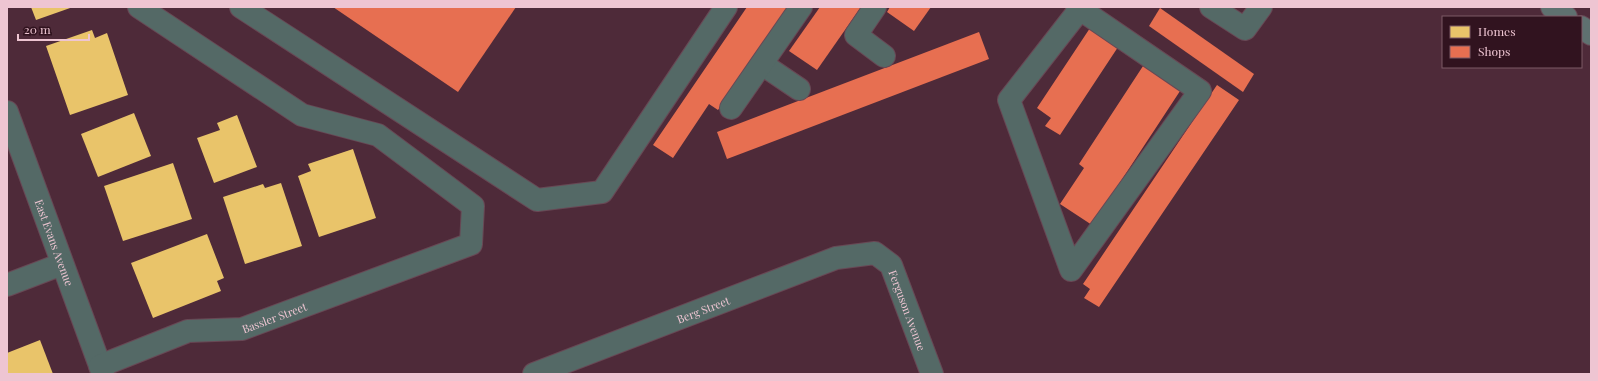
<svg xmlns="http://www.w3.org/2000/svg" width="1598" height="381" viewBox="0 0 1598 381" font-family="'Playfair Display',serif">
<style>
.homes{fill:#e9c46a}
.shops{fill:#e76f51}
.lines{fill:none;stroke-linecap:round;stroke-linejoin:round}
.minor-casing{stroke:#684855;stroke-width:24}
.major-casing{stroke:#684855;stroke-width:24}
.minor{stroke:#546966;stroke-width:22}
.major{stroke:#5f7170;stroke-width:22}
.labels{text-anchor:middle;dominant-baseline:central;stroke-width:4;stroke-linejoin:round;paint-order:stroke}
.street-label{font-size:11px;fill:#eec5d2;stroke:#31131f}
</style>
<rect width="100%" height="100%" fill="#4e2a39"/>
<g class="homes">
<polygon points="31,7 73,7 36,20"/>
<polygon points="92,30 95,38 107,33 128,95 70,115 46,46"/>
<polygon points="134,113 151,156 98,177 81,134"/>
<polygon points="237,115 257,167 214,183 197,138 220,130 217,123"/>
<polygon points="353,149 376,218 319,237 298,176 311,171 308,164"/>
<polygon points="173,163 192,219 123,241 104,186"/>
<polygon points="281,183 302,246 245,264 223,197 263,184 265,188"/>
<polygon points="207,234 224,278 217,281 221,291 153,318 131,263"/>
<polygon points="40,340 53,374 7,374 7,353"/>
</g>
<g class="shops">
<polygon points="333,7 516,7 458,92"/>
<polygon points="747,7 788,7 718,110 709,104 673,158 653,145"/>
<polygon points="820,7 861,7 817,70 789,51"/>
<polygon points="890,7 931,7 914,31 887,12"/>
<polygon points="1160,8 1254,74 1243,92 1149,26"/>
<polygon points="1092,25 1120,44 1060,135 1045,126 1051,118 1037,108"/>
<polygon points="979,32 989,59 727,159 717,132"/>
<polygon points="1145,63 1182,88 1092,225 1060,204 1084,168 1079,164"/>
<polygon points="1217,85 1239,100 1099,307 1084,298 1090,289 1083,284"/>
</g>
<g class="lines">
<g class="minor-casing">
<g id="minor">
<polyline points="241,7 537,200 602,192 726,7"/>
<polyline points="875,7 856,35 884,56"/>
<polyline points="1077,7 1080,9 1200,91 1071,270 1009,100 1080,9"/>
<polyline points="1211,7 1245,29 1261,7"/>
<polyline points="762,64 799,89"/>
<polyline points="731,108 801,7"/>
<path id="s1" d="M7 112 103 374"/>
<polyline points="7,285 62,264"/>
<path id="s2" d="M100 366 188 331 242 329 471 244 473 206 378 135 302 115 139 7"/>
<path id="s3" d="M534 374 836 258 875 253 891 265 932 374"/>
</g>
</g>
<g class="major-casing">
<g id="major">
<polyline points="1552,7 1566,17"/>
<polyline points="1581,27 1591,34"/>
</g>
</g>
<use href="#minor" class="minor"/>
<use href="#major" class="major"/>
</g>
<g class="labels">
<g class="street-label">
<text stroke="none"><textPath href="#s1" startOffset="139">East Evans Avenue</textPath></text>
<text stroke="none"><textPath href="#s3" startOffset="181">Berg Street</textPath></text>
<text stroke="none"><textPath href="#s3" startOffset="431">Ferguson Avenue</textPath></text>
<text stroke="none"><textPath href="#s2" startOffset="183">Bassler Street</textPath></text>
</g>
</g>
<rect width="1598" height="381" fill="none" stroke="#eec5d2" stroke-width="16"/>
<rect x="1442" y="16" width="140" height="52" fill="#31131f" stroke="#7d5a67"/>
<rect x="1450" y="26" width="20" height="12" fill="#e9c46a" stroke="#7d5a67"/>
<text x="1478" y="36" font-size="12" fill="#eec5d2">Homes</text>
<rect x="1450" y="46" width="20" height="12" fill="#e76f51" stroke="#7d5a67"/>
<text x="1478" y="56" font-size="12" fill="#eec5d2">Shops</text>
<path d="M18 34v6h71v-6" fill="none" stroke="#eec5d2" stroke-width="2"/>
<text x="24" y="34" font-size="12" fill="#eec5d2" stroke="#31131f" stroke-width="3" paint-order="stroke">20 m</text>
</svg>
